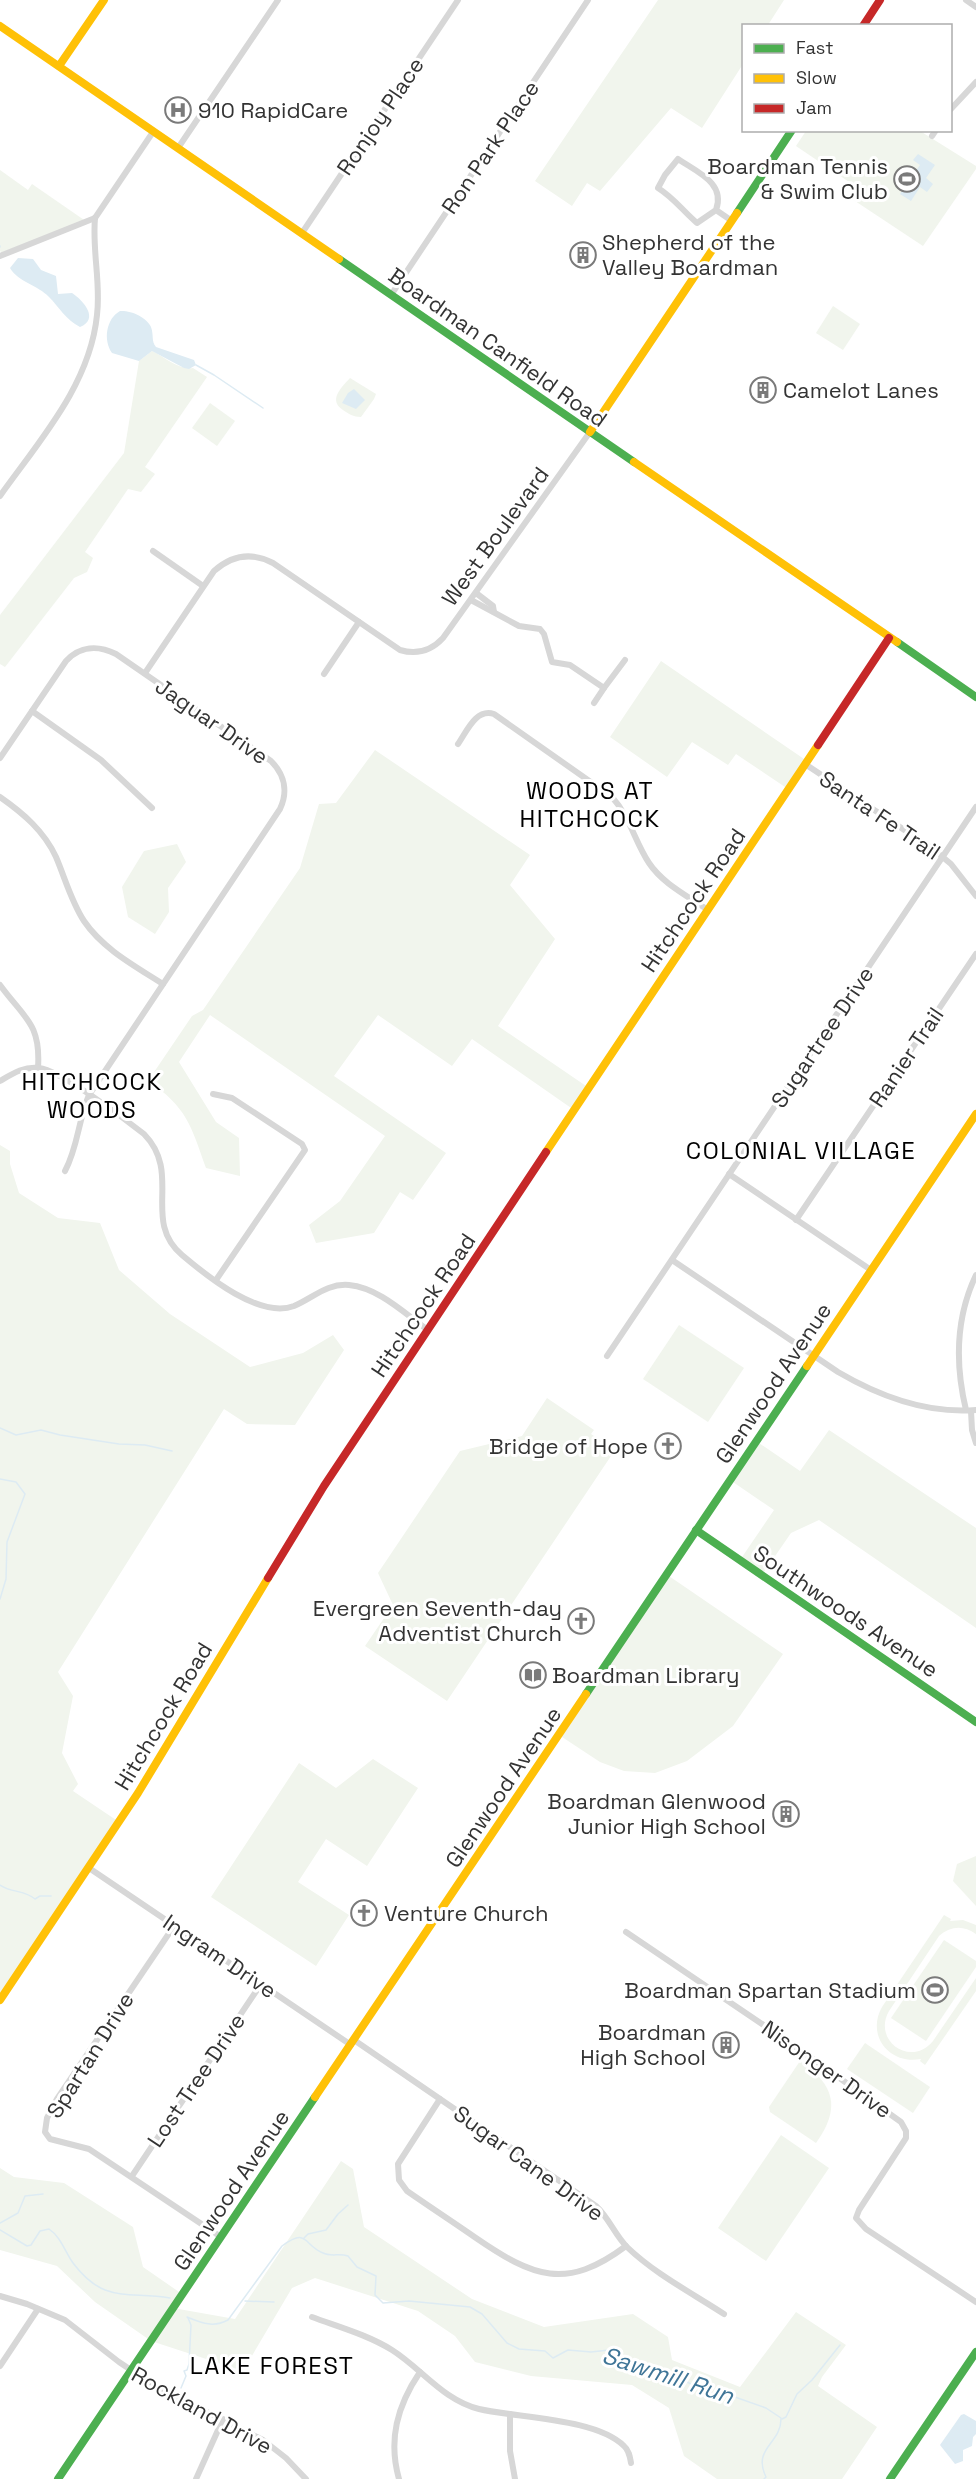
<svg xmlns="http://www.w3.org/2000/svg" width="976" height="2479" viewBox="0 0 976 2479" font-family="'Space Grotesk',sans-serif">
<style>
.green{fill:#f1f5ed}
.water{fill:#ddebf3}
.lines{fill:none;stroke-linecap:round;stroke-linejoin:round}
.stream{stroke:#ddebf3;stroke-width:1.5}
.street{stroke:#d7d7d7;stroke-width:6}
.fast{stroke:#4caf50;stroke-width:8}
.slow{stroke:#ffc107;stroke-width:8}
.jam{stroke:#c62828;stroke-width:8}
.labels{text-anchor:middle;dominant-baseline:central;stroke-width:6;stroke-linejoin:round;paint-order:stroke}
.poi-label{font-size:22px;fill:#333;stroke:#fff;text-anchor:end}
.street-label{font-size:22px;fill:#333;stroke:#fff}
.neighbourhood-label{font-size:24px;letter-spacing:1.5px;fill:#000;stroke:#fff}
.water-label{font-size:24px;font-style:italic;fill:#3f7597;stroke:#fff}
</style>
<rect width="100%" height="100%" fill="#fff"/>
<g class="green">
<polygon points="658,0 784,0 768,25 744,26 743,64 702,128 671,108 600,191 587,183 572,206 535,181"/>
<polygon points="806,131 920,131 976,166 976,169 923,246 852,199 858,188 796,146"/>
<polygon points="0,170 28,190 32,184 87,222 3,255 0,251"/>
<polygon points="833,306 860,324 843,350 816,333"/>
<path d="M152 351C165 357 178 370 193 368L207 377 145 467 155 474 141 492 128 489 85 552 93 558 87 572 74 578 5 667 0 664V615L124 453 139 361Z"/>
<path d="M350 378 376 394 374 399 361 417C353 417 349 414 343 410 328 400 341 388 350 378Z"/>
<polygon points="210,403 235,421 217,446 192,428"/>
<polygon points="661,661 807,761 788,789 736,754 728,765 692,742 667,777 610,737"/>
<path d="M375 750 530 855 510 885 555 939 498 1026 589 1088 574 1110 472 1039 452 1066 378 1015 334 1076 446 1153 413 1200 400 1192 374 1233 316 1243 309 1225 340 1201 385 1136 210 1015 179 1062 216 1122 239 1138 240 1176 206 1168C191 1126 187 1107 148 1081L192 1016 203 1010 300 868 319 804 336 803Z"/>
<polygon points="177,844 186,862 168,888 169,912 155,934 128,917 122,887 144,851"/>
<polygon points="0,1145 10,1151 10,1164 19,1193 58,1218 100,1223 119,1270 170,1314 250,1367 303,1353 333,1335 344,1350 295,1425 247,1424 224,1409 58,1672 73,1696 62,1753 78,1784 73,1791 119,1822 0,2000"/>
<polygon points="679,1325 744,1368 708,1422 643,1379"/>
<polygon points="547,1398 594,1430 591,1434 615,1450 447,1701 365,1646 393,1605 378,1573 460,1451 522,1436"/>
<polygon points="829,1430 976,1528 976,1628 819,1520 791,1533 762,1575 740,1560 774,1510 730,1480 756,1441 800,1471"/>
<polygon points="666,1574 783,1654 733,1726 687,1761 655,1773 624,1771 600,1762 559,1735"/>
<polygon points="373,1759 418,1788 367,1866 326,1839 298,1882 349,1915 316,1966 211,1897 299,1763 336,1788"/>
<polygon points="976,1856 976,1906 953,1881 957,1864"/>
<path d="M944 1915 951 1919 950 1921 963 1920 976 1925V1934C963 1925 951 1926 939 1936L889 2011C872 2041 911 2068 933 2041L976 1978V1991L925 2065 920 2061 921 2059C889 2065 866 2035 882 2007Z"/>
<polygon points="944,1940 976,1961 976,1967 926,2041 891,2018"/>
<polygon points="865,2043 930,2087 913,2113 847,2069"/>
<path d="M800 2061C835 2085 841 2108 816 2143L770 2112 769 2107Z"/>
<polygon points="781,2135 829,2168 766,2261 718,2228"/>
<polygon points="341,2161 353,2169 364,2227 472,2299 544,2327 633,2314 668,2337 672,2360 740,2387 796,2312 846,2345 822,2377 818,2386 877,2427 842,2479 717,2479 684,2456 669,2408 632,2385 531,2376 475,2362 455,2336 418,2311 315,2278 292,2288 243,2371 151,2341 95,2302 57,2266 0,2250 0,2168 14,2177 64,2183 133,2227 143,2267 182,2294 173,2308 235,2319"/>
</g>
<g class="water">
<polygon points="918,154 935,165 926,178 933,184 927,192 920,187 911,201 900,194 920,165 913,160"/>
<path d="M18 258 33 259 41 270 56 276 58 294 72 293C83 300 100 319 80 327 66 320 59 307 49 297 38 285 18 282 10 268Z"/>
<path d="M120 311C130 310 147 317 151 327 154 335 151 341 156 347L194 360 196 365 189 369 184 368 152 351 139 361 112 353C103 340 106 319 120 311Z"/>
<polygon points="354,389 365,400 356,409 342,403 348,393"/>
<polygon points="964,2414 976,2421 976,2434 973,2437 972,2446 963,2450 963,2461 955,2464 940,2445 961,2415"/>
</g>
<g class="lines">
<g class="stream">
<polyline points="0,246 0,247"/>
<polyline points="196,365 214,375 263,408"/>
<polyline points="0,1428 16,1435 41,1430 60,1435 119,1444 145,1445 172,1451"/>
<polyline points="0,1479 16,1482 25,1494 7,1542 6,1579 0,1599"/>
<path d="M0 1885C12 1893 25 1890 35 1899L40 1896H51"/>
<polyline points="0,2223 18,2213 25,2196 43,2194"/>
<path d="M0 2230 27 2246 31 2245 40 2231 49 2229C61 2237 65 2252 73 2263 104 2304 126 2291 170 2298"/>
<polyline points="304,2238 308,2234 326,2230 338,2214 348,2205"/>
<polyline points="245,2301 274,2302"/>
<path d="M187 2317C202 2323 213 2328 228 2320L282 2246C308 2227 303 2245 323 2253 331 2257 339 2253 348 2256L357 2267 376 2276 375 2295 383 2303 409 2301 470 2307 482 2314 507 2343 519 2349 545 2351 553 2358 568 2350 591 2352 609 2350 625 2360 669 2371 704 2392 732 2396 766 2408 781 2418"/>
<polyline points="181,2388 186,2376 184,2371 187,2370 189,2364 191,2325 188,2318"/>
<polyline points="782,2419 786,2417 797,2394 812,2380 840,2345"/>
<path d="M764 2479 766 2477C752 2448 781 2444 781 2419"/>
</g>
<g class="street">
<polyline points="966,0 976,7"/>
<polyline points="950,110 976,82"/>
<polyline points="932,136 936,130"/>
<polyline points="178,148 278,0"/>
<path d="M716 210C726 183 697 172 678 159L665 175 658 188C674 198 683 211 697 223L716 210 732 221"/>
<polyline points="95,218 153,132"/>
<polyline points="302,233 458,0"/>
<polyline points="0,256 95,218"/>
<polyline points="391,295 588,0"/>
<path d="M0 496C39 441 90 385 97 315 101 283 92 251 95 218"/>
<polyline points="153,551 203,586"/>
<polyline points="476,593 493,606 494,612"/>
<polyline points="471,600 519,626 540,629 544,634 552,662 570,665 604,688 625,660"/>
<path d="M145 673 214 571C232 555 252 552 273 563L400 650C417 655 431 651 443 638L590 432"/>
<polyline points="324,674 359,622"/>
<polyline points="594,703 604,688"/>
<polyline points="32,711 101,760 152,808"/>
<path d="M458 744C467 731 476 708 494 714L612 797C630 817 635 842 649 863 663 884 688 896 708 910"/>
<path d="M0 758 66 661C80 646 98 645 116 654L271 761C285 775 288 792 280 809L89 1095C78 1121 78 1147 65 1171"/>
<polyline points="805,764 933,849 951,864 976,896"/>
<path d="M0 797C23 813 44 831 56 857 65 878 71 901 84 921 103 949 135 966 163 984"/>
<path d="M0 985C24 1018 41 1023 38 1068"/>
<path d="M0 1081C12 1074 24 1066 39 1068 60 1070 125 1119 144 1134 183 1174 141 1220 182 1255 208 1277 260 1319 294 1306 313 1298 327 1283 349 1285 379 1288 404 1313 428 1330"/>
<polyline points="213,1094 232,1098 302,1144 305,1150 216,1280"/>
<polyline points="729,1174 871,1270"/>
<polyline points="796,1220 976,954"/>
<path d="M672 1260 838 1372C879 1396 927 1414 976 1410"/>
<polyline points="607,1356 976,807"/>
<path d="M966 1410C955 1364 955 1319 976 1275"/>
<polyline points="971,1411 972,1430 976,1443"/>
<polyline points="89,1868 351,2045"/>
<polyline points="174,1926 57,2099 47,2118 45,2132 50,2139 89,2149 221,2237"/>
<polyline points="626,1932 799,2049 901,2122 906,2131 906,2138 859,2210 856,2218 866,2229 976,2302"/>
<path d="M354 2040 596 2206C609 2218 615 2235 627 2247 655 2274 692 2293 724 2314"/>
<path d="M440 2099 398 2164 399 2180 407 2191C430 2207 453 2222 476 2238 533 2277 566 2291 626 2246"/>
<polyline points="132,2176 261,1984"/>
<polyline points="0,2296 27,2304 65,2320 119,2362 155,2386 263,2440 286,2458 306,2479"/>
<path d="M312 2317C339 2327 368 2335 392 2350 422 2369 443 2400 479 2409 517 2418 596 2418 624 2446 629 2450 630 2457 631 2463"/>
<polyline points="0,2366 38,2309"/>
<polyline points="510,2414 510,2451 515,2479"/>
<polyline points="196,2479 223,2419"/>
<path d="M399 2479C388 2440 397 2406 420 2372"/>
</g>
<g class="fast">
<polyline points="737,213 792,130"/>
<polyline points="339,259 634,462"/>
<polyline points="897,642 976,697"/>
<polyline points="696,1530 976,1722"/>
<polyline points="586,1694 807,1366"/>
<polyline points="58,2479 315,2097"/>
<polyline points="890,2479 976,2352"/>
</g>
<g class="slow">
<polyline points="0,26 339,259"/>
<polyline points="59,66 104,0"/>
<polyline points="590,432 737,213"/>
<polyline points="634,462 897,642"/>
<polyline points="546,1152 818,745"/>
<polyline points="807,1366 976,1114"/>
<polyline points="0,2000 138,1793 268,1578"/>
<polyline points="315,2097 586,1694"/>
</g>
<g class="jam">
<polyline points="863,26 880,0"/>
<polyline points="818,745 889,638"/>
<polyline points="268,1578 324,1486 546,1152"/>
</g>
</g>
<defs>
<g id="hospital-ring" transform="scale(1.35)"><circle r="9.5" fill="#fff" stroke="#7a7a7a" stroke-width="1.5"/><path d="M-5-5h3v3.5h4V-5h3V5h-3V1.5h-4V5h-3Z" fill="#7a7a7a"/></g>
<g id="stadium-ring" transform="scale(1.35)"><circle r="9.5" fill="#fff" stroke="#7a7a7a" stroke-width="1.5"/><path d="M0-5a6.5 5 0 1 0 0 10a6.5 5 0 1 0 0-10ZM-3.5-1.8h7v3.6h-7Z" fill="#7a7a7a"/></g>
<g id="building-ring" transform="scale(1.35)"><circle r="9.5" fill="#fff" stroke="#7a7a7a" stroke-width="1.5"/><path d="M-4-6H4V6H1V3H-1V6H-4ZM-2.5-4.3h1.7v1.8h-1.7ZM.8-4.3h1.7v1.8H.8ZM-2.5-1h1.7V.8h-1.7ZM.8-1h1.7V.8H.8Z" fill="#7a7a7a"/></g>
<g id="church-ring" transform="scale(1.35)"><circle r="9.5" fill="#fff" stroke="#7a7a7a" stroke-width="1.5"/><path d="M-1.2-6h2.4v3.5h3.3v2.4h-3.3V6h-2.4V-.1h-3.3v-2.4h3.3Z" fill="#7a7a7a"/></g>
<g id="library-ring" transform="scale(1.35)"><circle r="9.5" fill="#fff" stroke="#7a7a7a" stroke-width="1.5"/><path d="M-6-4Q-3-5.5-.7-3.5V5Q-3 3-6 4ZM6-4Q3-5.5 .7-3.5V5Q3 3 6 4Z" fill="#7a7a7a"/></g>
</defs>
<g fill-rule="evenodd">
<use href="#hospital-ring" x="178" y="110"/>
<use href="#stadium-ring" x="907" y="179"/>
<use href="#building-ring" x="583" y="255"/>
<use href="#building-ring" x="763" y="390"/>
<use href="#church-ring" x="668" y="1446"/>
<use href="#church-ring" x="581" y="1621"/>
<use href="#library-ring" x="533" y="1675"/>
<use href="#building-ring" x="786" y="1814"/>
<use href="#church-ring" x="364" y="1913"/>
<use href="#stadium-ring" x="935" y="1990"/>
<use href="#building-ring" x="726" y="2045"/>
</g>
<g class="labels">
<g class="poi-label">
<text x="198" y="110" text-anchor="start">910 RapidCare</text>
<text x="888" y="166">Boardman Tennis<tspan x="888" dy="25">&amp; Swim Club</tspan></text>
<text x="602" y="242" text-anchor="start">Shepherd of the<tspan x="602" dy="25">Valley Boardman</tspan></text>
<text x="783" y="390" text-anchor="start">Camelot Lanes</text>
<text x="648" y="1446">Bridge of Hope</text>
<text x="562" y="1608">Evergreen Seventh-day<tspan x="562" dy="25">Adventist Church</tspan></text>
<text x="552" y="1675" text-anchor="start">Boardman Library</text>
<text x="766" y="1801">Boardman Glenwood<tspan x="766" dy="25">Junior High School</tspan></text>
<text x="384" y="1913" text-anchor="start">Venture Church</text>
<text x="916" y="1990">Boardman Spartan Stadium</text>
<text x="706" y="2032">Boardman<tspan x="706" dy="25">High School</tspan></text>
</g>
<g class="street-label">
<text transform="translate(380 116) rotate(-56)">Ronjoy Place</text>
<text transform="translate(490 147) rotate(-56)">Ron Park Place</text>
<text transform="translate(498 347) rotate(35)">Boardman Canfield Road</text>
<text transform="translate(495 536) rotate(-54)">West Boulevard</text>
<text transform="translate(212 721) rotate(35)">Jaguar Drive</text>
<text transform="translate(880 815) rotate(34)">Santa Fe Trail</text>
<text transform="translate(693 900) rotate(-56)">Hitchcock Road</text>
<text transform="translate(822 1037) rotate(-56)">Sugartree Drive</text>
<text transform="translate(906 1057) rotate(-56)">Ranier Trail</text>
<text transform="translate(423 1305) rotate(-56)">Hitchcock Road</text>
<text transform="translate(773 1383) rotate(-56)">Glenwood Avenue</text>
<text transform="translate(846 1611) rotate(34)">Southwoods Avenue</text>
<text transform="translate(163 1716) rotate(-59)">Hitchcock Road</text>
<text transform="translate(503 1787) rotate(-56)">Glenwood Avenue</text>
<text transform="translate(220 1956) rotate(34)">Ingram Drive</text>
<text transform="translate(90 2055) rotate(-58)">Spartan Drive</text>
<text transform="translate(827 2069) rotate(35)">Nisonger Drive</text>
<text transform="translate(196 2080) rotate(-56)">Lost Tree Drive</text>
<text transform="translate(529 2163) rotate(36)">Sugar Cane Drive</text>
<text transform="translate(231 2190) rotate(-56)">Glenwood Avenue</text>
<text transform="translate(202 2410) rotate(29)">Rockland Drive</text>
</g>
<g class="neighbourhood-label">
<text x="590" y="790">WOODS AT<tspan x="590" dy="28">HITCHCOCK</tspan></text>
<text x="92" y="1081">HITCHCOCK<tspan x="92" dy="28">WOODS</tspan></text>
<text x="801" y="1150">COLONIAL VILLAGE</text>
<text x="272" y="2365">LAKE FOREST</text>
</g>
<g class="water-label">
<text transform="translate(668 2375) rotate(18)">Sawmill Run</text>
</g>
</g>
<rect x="742" y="24" width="210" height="108" fill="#ffffff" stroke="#adadad" stroke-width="1.5"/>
<rect x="754" y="44" width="30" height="9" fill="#4caf50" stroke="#adadad" stroke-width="1.5"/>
<text x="796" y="54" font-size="18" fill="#333333">Fast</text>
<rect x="754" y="74" width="30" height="9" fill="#ffc107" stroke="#adadad" stroke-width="1.5"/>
<text x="796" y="84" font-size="18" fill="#333333">Slow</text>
<rect x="754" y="104" width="30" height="9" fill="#c62828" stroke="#adadad" stroke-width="1.5"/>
<text x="796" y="114" font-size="18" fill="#333333">Jam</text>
</svg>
